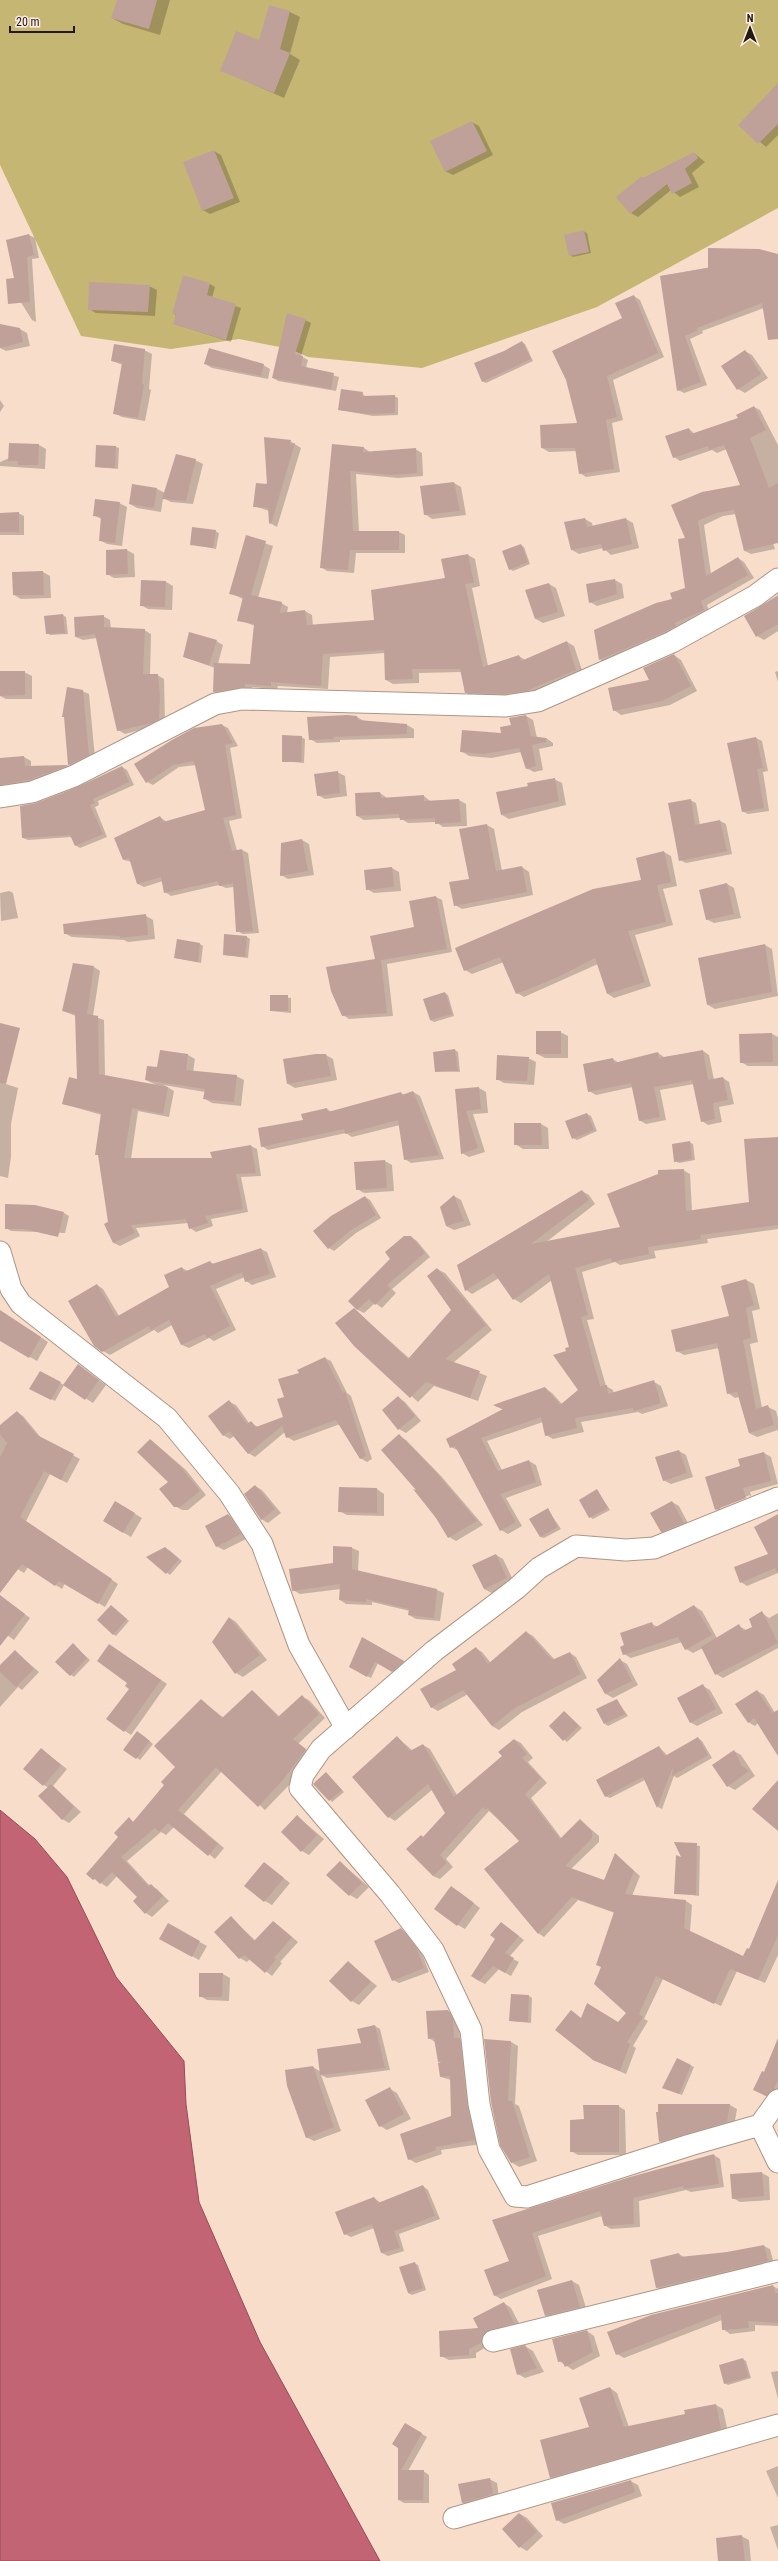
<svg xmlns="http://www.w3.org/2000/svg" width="778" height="2561" viewBox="0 0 778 2561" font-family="'Roboto Condensed',sans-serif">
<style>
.green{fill:#c6b673}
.water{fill:#c26473;stroke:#924e56}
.shadow{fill:#0003;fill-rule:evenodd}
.building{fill:#c0a19a}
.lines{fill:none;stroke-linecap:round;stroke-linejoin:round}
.street-casing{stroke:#ae9585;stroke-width:23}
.street{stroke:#fff;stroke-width:21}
</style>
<rect width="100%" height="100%" fill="#f8ddcb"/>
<polygon class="green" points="0,0 778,0 778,208 597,307 422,368 308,357 290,349 239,339 171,349 81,336 0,165"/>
<polygon class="water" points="0,1810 35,1839 67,1877 116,1977 184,2061 186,2104 199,2202 260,2342 380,2561 0,2561"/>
<g class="shadow">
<polygon points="118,0 170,0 160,35 123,24 112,18"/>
<polygon points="270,6 290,12 300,17 290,54 300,60 284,98 221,70 260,42"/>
<polygon points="472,122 479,126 493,155 453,175 445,171"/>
<polygon points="778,124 778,135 766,147 740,125"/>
<polygon points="214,151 221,155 240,202 210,214 203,210"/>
<polygon points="694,153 705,162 692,173 699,187 680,197 671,190 638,217 631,213 618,197 642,177 644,178"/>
<polygon points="583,231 587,233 591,253 573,257 570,255"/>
<polygon points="29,235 35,238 39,258 32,259 36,322 32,320 7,280 16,279"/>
<polygon points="778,255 778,328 764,308 702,331 703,333 690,339 707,385 684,393 678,390 661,276"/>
<polygon points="210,284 215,287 212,298 241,308 231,342 174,324 176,315 173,313"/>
<polygon points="149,286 157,290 155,316 96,313 89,309"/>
<polygon points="634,296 640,300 664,357 613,380 623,420 612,423 620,472 586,477 580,473 577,451 549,452 542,448 579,424"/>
<polygon points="305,320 311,323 301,356 308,360 306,368 339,377 336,391 278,381 273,378"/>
<polygon points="0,325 20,329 27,333 30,346 6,351 0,348"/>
<polygon points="522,342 525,344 533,361 486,383 482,381 504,352"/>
<polygon points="144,350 152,354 149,389 151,390 145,421 122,417 114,413 123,365 112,361"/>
<polygon points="745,351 752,355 768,378 745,393 738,389"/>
<polygon points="205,364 263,365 270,369 268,379 212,368"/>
<polygon points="362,393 366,397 394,396 398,398 398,415 373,416 339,410"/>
<polygon points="0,400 4,406 0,412"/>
<polygon points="754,407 760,410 778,445 778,541 773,543 775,549 751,554 745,551 736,514 723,516 704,525 711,574 738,558 744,562 754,578 707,605 710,614 606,663 600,660 686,589 686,539 672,505 741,486 727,449 717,453 712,450 680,461 674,457 689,429 695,434 739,418"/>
<polygon points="290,441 301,448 277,527 270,523 269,511 254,506"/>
<polygon points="39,445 46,449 45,469 0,466 0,462"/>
<polygon points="333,445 364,448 370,452 415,449 422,453 423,476 398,478 356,474 359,532 399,532 405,535 405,553 356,553 354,573 327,571 321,567"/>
<polygon points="116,447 119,448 118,469 96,467"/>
<polygon points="195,460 203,464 193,504 171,502 163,498 161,512 137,508 130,504 133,485 157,489 165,493"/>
<polygon points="454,483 461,487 466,515 432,519 425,514"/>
<polygon points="119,503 127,507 122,546 107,544 100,540 101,519 94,515"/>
<polygon points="0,513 18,513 24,516 24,535 0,535"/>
<polygon points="585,519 592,523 593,527 626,519 633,523 639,548 611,555 603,548 579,554 572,550"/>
<polygon points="215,531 219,533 216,549 191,544"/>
<polygon points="246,537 273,546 258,598 281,603 288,607 287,613 305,611 312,615 313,626 375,621 446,579 468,555 475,559 480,586 472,588 488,666 519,656 525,660 567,642 574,646 583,673 533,694 513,697 472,696 465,692 462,672 419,673 419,683 393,684 386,680 385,653 330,657 328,689 278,686 277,689 252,687 252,691 221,696 214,692 215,668 184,657 216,641 223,645 218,664 251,665 255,626 239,620 243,599 230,593"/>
<polygon points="521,545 524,547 530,564 513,571 510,569"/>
<polygon points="127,550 134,554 135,577 114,578 107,574 107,551"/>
<polygon points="43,572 50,576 51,598 21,599 14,595 13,573"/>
<polygon points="615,580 622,584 624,598 597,606 590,602"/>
<polygon points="166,582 173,586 172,610 148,609 141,605"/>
<polygon points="549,584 556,588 565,616 543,623 536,619"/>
<polygon points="778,595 778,631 764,640 757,636 745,616"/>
<polygon points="63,615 66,617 68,634 50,635 47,633 46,616"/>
<polygon points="103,616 110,620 111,629 144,630 151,634 150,675 157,675 164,679 165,723 125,734 118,730 97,638 83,640 76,637"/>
<polygon points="674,655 681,660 697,691 670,705 621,715 614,710 651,681"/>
<polygon points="778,671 778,682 775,672"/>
<polygon points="0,672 24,672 32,676 32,699 6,699 0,696"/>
<polygon points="82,691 89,694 95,758 76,768 0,792 0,759 24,757 31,761 31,767 70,766 65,717"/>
<polygon points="526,716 533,720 537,738 546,738 553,743 553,746 539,749 543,770 534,772 526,768 521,752 492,758 469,756 461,751 503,734 512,725 510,718"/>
<polygon points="357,717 364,721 407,725 414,729 414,738 340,740 340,742 317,743 310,739"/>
<polygon points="222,725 228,728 238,746 230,748 242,818 229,821 237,851 242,850 248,853 259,933 243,934 237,931 234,887 226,888 219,885 171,896 165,892 163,881 144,887 138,884 132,862 124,860 160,817 167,822 206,811 196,765 179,767 153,785 147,782"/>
<polygon points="301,737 305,739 304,763 283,761"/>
<polygon points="756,738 762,741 768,771 763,772 769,811 748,814 742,811"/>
<polygon points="122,767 127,770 134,785 98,801 99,805 95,807 107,837 80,848 75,845 72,837 28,840 23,838 50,799"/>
<polygon points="337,772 345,776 347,796 325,799 318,795"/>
<polygon points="554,779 562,783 566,805 509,819 502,815 529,787"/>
<polygon points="380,793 387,798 424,796 431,802 459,800 466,804 467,826 443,827 436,822 408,823 400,818 364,820 357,816"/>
<polygon points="690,800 696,803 700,825 720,821 726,824 732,854 686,863 680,860"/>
<polygon points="487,825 494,829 502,871 522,867 529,872 533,895 462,909 455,905 470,879"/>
<polygon points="302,840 309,844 314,875 288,879 281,875"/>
<polygon points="664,852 671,856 677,886 663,889 673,925 635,935 651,986 614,998 608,994 598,964 524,997 517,993 504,962 472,974 465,970 642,881"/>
<polygon points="392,868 399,872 401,891 374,893 367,889"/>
<polygon points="727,884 734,888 741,918 714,923 706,919"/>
<polygon points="9,891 13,893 18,918 1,921 0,893"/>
<polygon points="436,897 442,900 452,952 387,964 393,1016 349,1019 343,1015 376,960 415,928"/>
<polygon points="146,916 153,920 155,939 128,942 124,940 72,937 64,933"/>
<polygon points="247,937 250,939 248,958 224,955"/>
<polygon points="200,944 203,946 201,963 175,958"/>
<polygon points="765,945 772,949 778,996 715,1009 708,1005"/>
<polygon points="94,967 100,971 93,1016 104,1020 105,1076 156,1085 146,1080 158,1068 161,1051 188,1055 195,1059 193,1072 236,1076 244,1080 241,1106 212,1103 205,1099 205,1092 164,1085 174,1091 169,1117 138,1111 131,1159 213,1159 251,1146 257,1149 261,1176 241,1177 248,1212 211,1219 213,1226 196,1232 190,1228 188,1223 136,1228 140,1236 120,1246 114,1243 100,1156 96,1154 102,1115 63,1104 78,1081 76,1016 63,1011"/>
<polygon points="445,993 448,995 454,1016 434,1022 430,1020"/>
<polygon points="271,996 291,998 291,1013 271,1011"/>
<polygon points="560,1032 568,1036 568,1058 545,1058 537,1054"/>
<polygon points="772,1034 778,1037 778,1066 748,1066 741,1062 741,1035"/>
<polygon points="455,1050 458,1052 460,1072 436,1071"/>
<polygon points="703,1051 709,1055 714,1080 723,1078 729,1082 734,1104 719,1107 722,1122 708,1125 702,1121 694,1084 660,1090 666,1120 646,1124 639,1120 633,1087 596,1095 589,1091 613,1059 619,1063 658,1053 664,1057"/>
<polygon points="326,1055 333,1059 337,1080 295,1088 288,1084"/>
<polygon points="528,1058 536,1062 534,1085 504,1083 497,1079"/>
<polygon points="0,1082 18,1088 11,1124 11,1157 8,1178 0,1176"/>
<polygon points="479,1088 486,1092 488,1113 473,1114 485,1152 469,1157 462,1153 456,1090"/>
<polygon points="413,1092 420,1096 444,1159 411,1163 405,1159 400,1125 352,1137 346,1133 268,1150 262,1146 327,1109 332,1112 401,1093 405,1095"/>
<polygon points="587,1114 591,1116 597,1131 577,1140 573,1138 567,1122"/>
<polygon points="515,1124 541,1124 548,1128 549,1149 523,1149 515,1144"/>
<polygon points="778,1138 778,1229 707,1239 708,1243 654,1251 656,1258 620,1265 615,1262 582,1272 594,1319 587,1320 606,1386 613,1390 614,1394 654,1382 661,1386 668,1406 642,1414 638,1412 581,1422 584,1432 553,1439 546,1435 543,1422 487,1441 502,1470 529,1461 536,1465 542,1485 506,1498 522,1526 508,1534 501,1530 459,1451 451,1447 504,1410 495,1406 545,1388 552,1393 562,1404 579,1390 567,1351 570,1347 552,1280 521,1303 514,1299 499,1278 472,1294 466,1290 582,1191 589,1195 595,1204 545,1243 621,1228 683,1170 690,1174 692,1211 750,1203"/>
<polygon points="689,1142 693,1144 695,1160 679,1163 675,1161"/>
<polygon points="385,1161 392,1165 394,1191 364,1193 357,1189"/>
<polygon points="454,1196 461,1200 471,1225 454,1230 446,1226"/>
<polygon points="365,1197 370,1200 381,1218 356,1233 334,1251 329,1248"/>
<polygon points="64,1213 69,1216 65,1233 11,1231 6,1228"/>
<polygon points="411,1237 417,1241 430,1257 392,1289 396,1293 382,1308 375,1303 364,1313 358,1310 350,1301"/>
<polygon points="261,1249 267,1252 276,1277 252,1285 246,1281 245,1277 216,1289 236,1330 214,1341 209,1338 189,1348 182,1345 172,1325 158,1333 154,1330 110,1355 103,1351 97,1285 103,1289 119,1316 170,1287 182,1268 188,1271 210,1262 214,1264"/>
<polygon points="437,1269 445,1273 492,1330 453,1363 487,1376 478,1401 434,1386 418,1402 355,1345 354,1309 410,1359 453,1310"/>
<polygon points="746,1280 754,1284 760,1309 752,1311 758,1342 750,1344 762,1408 768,1407 776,1411 778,1419 778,1430 757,1437 749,1433 739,1397 735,1398 728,1393 719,1348 684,1355 677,1351 730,1316 722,1286"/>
<polygon points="3,1313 48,1342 37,1361 0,1340 0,1321"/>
<polygon points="325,1358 331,1361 347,1393 351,1396 372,1459 367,1462 360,1458 340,1424 294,1441 287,1437 285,1432 255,1457 248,1453 234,1436 230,1439 223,1435 229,1402 236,1405 249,1423 259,1427 284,1418 285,1397"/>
<polygon points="85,1370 106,1385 93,1403 65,1385"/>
<polygon points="40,1372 64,1385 55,1401 31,1389"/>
<polygon points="398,1397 405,1402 421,1421 406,1433 399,1429"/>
<polygon points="17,1412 23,1416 42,1439 80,1459 67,1483 50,1474 26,1521 118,1584 105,1607 65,1583 62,1589 28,1567 24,1573 0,1558 0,1426"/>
<polygon points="399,1436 406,1440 441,1476 483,1525 456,1541 449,1537 418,1491"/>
<polygon points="151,1440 186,1470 206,1495 188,1510 182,1510 175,1506 169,1482"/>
<polygon points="679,1451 686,1455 693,1477 671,1484 663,1480"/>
<path d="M764 1453 771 1457 778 1484 750 1492 753 1502 723 1513 716 1509 742 1467ZM750 1495 751 1497 720 1509V1507Z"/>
<polygon points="255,1486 262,1490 281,1513 268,1523 261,1519"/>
<polygon points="340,1488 377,1489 384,1494 384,1516 347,1515 339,1511"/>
<polygon points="597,1490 610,1510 593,1519 590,1517"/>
<polygon points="115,1502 142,1518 131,1537 104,1521"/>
<polygon points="672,1502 679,1506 690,1527 669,1536 661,1532"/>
<polygon points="548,1510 561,1529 544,1538 540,1537"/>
<polygon points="228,1515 236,1519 248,1538 224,1550 216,1546"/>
<polygon points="778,1515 778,1573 747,1586 741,1582 769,1554"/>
<polygon points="334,1547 352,1548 359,1551 358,1572 437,1590 444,1593 440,1621 416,1619 409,1615 410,1611 372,1602 372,1605 346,1604 340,1600 341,1589 300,1594 293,1590 334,1564"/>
<polygon points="169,1550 182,1561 170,1575 148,1558"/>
<polygon points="496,1555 503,1559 514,1582 492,1593 484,1589"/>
<polygon points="0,1596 30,1618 14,1640 0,1630"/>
<polygon points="111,1606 129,1621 116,1636 113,1634"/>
<polygon points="694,1606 702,1611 717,1638 739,1626 746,1630 753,1628 762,1613 769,1618 778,1613 778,1648 723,1678 716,1674 703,1648 693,1653 686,1649 682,1642 631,1658 624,1654 652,1624 658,1627"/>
<polygon points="230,1618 236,1622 267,1660 243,1677 236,1673"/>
<polygon points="526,1632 533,1636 555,1660 570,1653 576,1657 587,1678 522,1712 499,1730 492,1726 468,1694 438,1711 431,1707 476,1648 482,1652 491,1663"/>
<polygon points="363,1638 407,1663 396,1673 378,1663 371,1678 350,1667"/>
<polygon points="73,1645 90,1660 74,1677 71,1675"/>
<polygon points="110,1645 167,1684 131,1735 108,1719 130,1689"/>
<polygon points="15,1651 39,1672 22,1690 18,1687 0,1707 0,1667"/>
<polygon points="620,1660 627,1664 638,1685 613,1698 606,1694 599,1680"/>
<polygon points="703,1686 710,1690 723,1713 697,1726 690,1722"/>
<polygon points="253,1691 280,1717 302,1697 309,1700 325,1718 298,1744 312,1754 290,1784 265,1810 222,1771 184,1814 224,1848 215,1859 174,1827 166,1835 161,1832 127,1861 150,1886 157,1889 169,1901 152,1917 146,1913 138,1897 117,1876 107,1887 101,1883 119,1837 129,1819 134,1822 166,1784 176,1767 201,1700 224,1718"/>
<polygon points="757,1691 764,1695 775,1713 778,1711 778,1749 758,1723 755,1726 748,1722"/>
<polygon points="617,1700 628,1716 608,1726 605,1724"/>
<polygon points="565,1712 582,1728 567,1742 550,1726"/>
<polygon points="141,1734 153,1744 140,1760 125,1749"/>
<polygon points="398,1738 413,1751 423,1745 430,1749 457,1795 503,1756 515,1740 521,1743 533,1758 528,1762 547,1783 531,1798 562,1839 580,1820 599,1836 599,1842 571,1869 605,1882 615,1854 640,1876 632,1896 686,1901 692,1905 690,1932 744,1957 778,1903 778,1955 765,1983 737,1971 721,2006 663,1979 644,2019 648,2021 633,2046 636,2048 626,2074 593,2060 581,2018 619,2024 627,2013 602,1967 615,1913 578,1900 544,1937 538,1933 521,1841 489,1811 446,1859 453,1867 440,1879 433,1876 423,1838 446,1813 433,1789 395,1821 389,1817 354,1777"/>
<polygon points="698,1738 702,1741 712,1758 677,1778 674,1776 662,1809 658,1807 645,1780 610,1798 605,1796 659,1747 668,1756"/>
<polygon points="41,1749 67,1769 53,1786 81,1812 69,1823 62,1819 49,1788 44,1785"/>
<polygon points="734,1751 741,1755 755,1776 735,1790 728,1786"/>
<polygon points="326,1773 344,1792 332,1802 315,1782"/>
<polygon points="297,1816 324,1839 309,1855 302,1851"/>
<polygon points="675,1843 700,1846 699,1896 676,1893 683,1858"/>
<polygon points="340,1862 369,1887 357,1899 350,1895"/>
<polygon points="264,1863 290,1883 272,1905 265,1901"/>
<polygon points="458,1891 480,1908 465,1929 458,1925"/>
<polygon points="231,1918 256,1941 274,1922 298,1942 280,1962 282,1963 272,1976 250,1959 247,1962 240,1958"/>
<polygon points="168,1925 207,1946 199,1960 161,1939"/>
<polygon points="507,1927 524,1940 509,1957 519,1962 511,1976 499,1969 485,1984 479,1981"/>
<polygon points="401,1930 407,1933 421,1951 429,1972 399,1983 393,1980"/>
<polygon points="348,1962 377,1986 359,2005 352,2001"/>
<polygon points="223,1974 230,1978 229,2001 207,2000 200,1996"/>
<polygon points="529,1996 532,1998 531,2023 510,2021"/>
<polygon points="448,2011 455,2015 459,2024 460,2039 466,2043 481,2144 441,2150 442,2154 416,2163 409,2159 452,2117 451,2080 441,2077 442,2063 439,2061 435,2042 429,2038"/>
<polygon points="375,2026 380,2029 390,2070 327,2078 321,2075 341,2131 314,2141 306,2137 313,2067 321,2072 362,2044"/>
<polygon points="485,2040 511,2042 518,2046 515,2104 519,2106 537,2161 519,2167 511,2162"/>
<polygon points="778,2041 778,2094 773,2099 760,2093 764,2073"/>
<polygon points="690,2065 694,2067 682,2095 667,2089"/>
<polygon points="390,2089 397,2093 411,2119 387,2130 380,2126"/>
<polygon points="730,2105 737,2109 734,2126 667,2146 660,2142"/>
<polygon points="618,2106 625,2110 626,2155 578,2155 571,2151"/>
<polygon points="714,2155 720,2159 724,2187 691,2192 686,2190 639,2201 640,2227 611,2229 604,2225 602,2216 538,2236 552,2279 501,2299 494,2295 510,2261 493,2221"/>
<polygon points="762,2173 769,2177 770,2200 740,2202 733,2198"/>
<polygon points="423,2186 428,2190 440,2219 399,2234 404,2251 388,2256 382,2253 374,2228 351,2237 345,2234 374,2198 381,2203"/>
<polygon points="764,2246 770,2249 774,2264 664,2291 657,2288 651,2261 679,2254 684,2257 727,2253"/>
<polygon points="414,2263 418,2265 426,2290 412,2295 408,2293"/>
<polygon points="572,2281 579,2285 587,2311 553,2319 546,2315"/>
<polygon points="773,2286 778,2289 778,2326 755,2325 755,2331 730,2334 723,2329 722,2320 624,2358 617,2354"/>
<polygon points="504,2303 511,2308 521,2327 476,2353 476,2358 449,2360 441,2356 480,2329"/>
<polygon points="587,2331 594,2336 600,2356 573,2370 559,2361"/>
<polygon points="525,2346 533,2351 544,2372 525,2378 518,2374"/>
<polygon points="743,2359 746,2361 751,2378 728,2385 725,2383"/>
<polygon points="778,2371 778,2399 771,2372"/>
<polygon points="610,2388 617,2393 629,2427 686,2415 685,2411 716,2405 723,2409 728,2433 558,2482 551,2477 591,2428"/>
<polygon points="405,2424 427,2437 408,2471 423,2471 429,2475 429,2503 404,2503 399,2500 399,2447"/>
<polygon points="778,2466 778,2498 766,2471"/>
<polygon points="489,2479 497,2483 499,2498 470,2507 462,2503"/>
<polygon points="630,2481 638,2485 642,2496 564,2524 557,2520"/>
<polygon points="520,2514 527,2518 543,2536 527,2551 520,2547"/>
<polygon points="778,2525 778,2550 770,2527"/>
<polygon points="741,2536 749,2540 751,2561 719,2561"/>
</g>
<g class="building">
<polygon points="117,0 157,0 149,29 111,18"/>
<polygon points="269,5 290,11 280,49 290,53 274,93 220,71 236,31 259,40"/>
<polygon points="778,83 778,124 758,144 738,125"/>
<polygon points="472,121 487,151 445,172 430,141"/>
<polygon points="214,150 234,198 202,211 183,162"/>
<polygon points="694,152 698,158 685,169 692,183 672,194 667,184 630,214 616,197 642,176 643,178"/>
<polygon points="584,230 589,252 569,256 564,235"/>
<polygon points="29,234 34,255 27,257 30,302 8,304 6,279 14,278 6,240"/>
<polygon points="708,248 759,249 778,254 778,339 768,340 762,303 697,328 698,330 685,336 701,382 677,391 660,276 708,268"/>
<polygon points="183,275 210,283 207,295 236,304 226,340 173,324 176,314 172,314"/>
<polygon points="89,282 150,285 148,312 88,310"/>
<polygon points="634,295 658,353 607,376 617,417 606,420 614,469 579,474 575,448 541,448 540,425 577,423 566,380 552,351 622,318 615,303"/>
<polygon points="287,313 306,319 295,354 303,356 301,366 334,373 331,389 272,378"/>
<polygon points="0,324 20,328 23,342 0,348"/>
<polygon points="522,341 531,359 482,382 474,363 504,351"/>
<polygon points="114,344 145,349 142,384 144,385 138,418 113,414 122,363 111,361"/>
<polygon points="209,348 264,364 261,376 204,364"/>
<polygon points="745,350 761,374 737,390 721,366"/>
<polygon points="341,389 363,392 362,396 395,395 395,413 369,414 338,410"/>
<polygon points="754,406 766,430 750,438 769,488 778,483 778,543 744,551 734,510 716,513 698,521 706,576 738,557 748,575 701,601 704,610 675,623 676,626 667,631 599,660 594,630 656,603 672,599 670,593 685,588 678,539 685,538 671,505 702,492 740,485 724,445 709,450 708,446 673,458 665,436 689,428 691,434 738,418 736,415"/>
<polygon points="264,437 291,440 290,444 295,443 271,524 269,523 268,508 253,507 256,483 267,484"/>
<polygon points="9,443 39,444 38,465 18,465 18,461 8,461"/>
<polygon points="332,444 364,447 363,452 416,448 417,473 391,475 350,471 353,531 399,531 399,550 350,550 348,570 320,568"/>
<polygon points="96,445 116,446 115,468 95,467"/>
<polygon points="176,454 196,459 186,501 162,499"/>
<polygon points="454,482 460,511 424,515 420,486"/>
<polygon points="132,484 157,488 154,508 129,504"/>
<polygon points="95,499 120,502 115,543 99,541 101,517 93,516"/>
<polygon points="19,512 19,532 0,532 0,513"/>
<polygon points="585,518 587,527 626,518 632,544 603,551 601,544 571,550 564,522"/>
<polygon points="192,527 216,530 213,548 190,545"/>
<polygon points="246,535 266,541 251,595 282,602 280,613 305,610 307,625 374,620 371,590 445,578 441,559 468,554 474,583 465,584 483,667 519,655 521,661 567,641 576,670 526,691 505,694 465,693 460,669 412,669 413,679 385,680 384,650 323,654 321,686 271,682 271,686 245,684 245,687 213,692 214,663 250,664 254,624 237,621 243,597 229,594"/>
<polygon points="521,544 528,562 509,570 502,551"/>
<polygon points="127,549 128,574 106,575 106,550"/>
<polygon points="43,571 44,595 13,595 12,572"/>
<polygon points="615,579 617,594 589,603 586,584"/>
<polygon points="141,580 166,581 165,607 140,606"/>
<polygon points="549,583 558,612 535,619 525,590"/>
<polygon points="778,596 778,624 756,637 744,616"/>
<polygon points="63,614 65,633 46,634 44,616"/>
<polygon points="104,615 104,627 145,629 143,674 158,674 160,698 159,719 152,723 117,731 95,634 75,637 74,617"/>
<polygon points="189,632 217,640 209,665 183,657"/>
<polygon points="674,654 691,686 662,701 613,711 608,688 649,680 643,668"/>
<polygon points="0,671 25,671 25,695 0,696"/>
<polygon points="67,687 83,690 89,755 69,765 29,780 0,785 0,758 24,756 25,766 68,765 64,717 62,717"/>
<polygon points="347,715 357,716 358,720 407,724 407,734 333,737 334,739 309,740 307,717"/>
<polygon points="526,715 531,736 546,738 546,742 532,745 536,766 526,769 519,748 484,754 460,752 462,730 501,733 500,727 511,725 509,718"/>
<polygon points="222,724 233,743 225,745 236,815 223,818 232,851 242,849 253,931 236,932 233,883 219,886 218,881 164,893 161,877 137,884 129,858 123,860 114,838 160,816 163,822 205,810 194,761 173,765 146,783 134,764 172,740 194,728"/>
<polygon points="282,735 302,736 301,762 282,762"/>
<polygon points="756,737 763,768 757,769 764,808 742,812 727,743"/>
<polygon points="122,766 129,782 93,799 95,803 90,805 103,834 75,846 70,835 22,838 20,806 36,803 78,787"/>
<polygon points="338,771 340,793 317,796 314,774"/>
<polygon points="555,778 559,801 501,815 496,792 528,786 527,783"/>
<polygon points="380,792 381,798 424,795 424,801 459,799 461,822 435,824 435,818 400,820 399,814 356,816 355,793"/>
<polygon points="691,799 695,825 720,820 727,851 679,861 668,803"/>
<polygon points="487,824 496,871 522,866 527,892 454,906 449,882 469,879 459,829"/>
<polygon points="302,839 308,871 280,876 281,843"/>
<polygon points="664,851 671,882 657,885 666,922 628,931 645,982 607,994 595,958 556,978 516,994 500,957 464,971 455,948 593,889 641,880 636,858"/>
<polygon points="392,867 394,887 366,890 364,870"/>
<polygon points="727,883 734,914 706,920 699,890"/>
<polygon points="436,896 447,949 381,960 387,1013 342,1016 331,991 326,967 375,959 370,936 414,927 409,901"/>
<polygon points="146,914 148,935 120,938 120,936 64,934 63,924"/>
<polygon points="224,934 247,936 245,957 223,955"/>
<polygon points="177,939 200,943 198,962 174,958"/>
<polygon points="765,944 772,992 707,1005 698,958"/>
<polygon points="73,963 94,966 87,1014 98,1016 99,1074 168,1087 163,1114 132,1108 124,1158 212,1158 210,1152 251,1145 256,1173 236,1174 243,1209 205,1216 208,1223 189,1229 186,1219 131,1225 135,1233 113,1243 104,1224 108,1222 98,1155 95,1155 101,1113 62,1104 69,1077 77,1079 75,1014 62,1011"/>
<polygon points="445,992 452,1014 430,1020 423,999"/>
<rect x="270" y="995" width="18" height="16"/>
<polygon points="0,1023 20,1028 6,1084 0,1083"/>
<rect x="536" y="1031" width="25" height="23"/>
<polygon points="772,1033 773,1062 740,1063 739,1034"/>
<polygon points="455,1049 458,1071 435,1072 433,1052"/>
<polygon points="160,1050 188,1054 186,1070 237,1075 234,1102 203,1099 205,1089 145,1080 147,1066 157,1067"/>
<polygon points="703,1050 708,1080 723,1077 728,1100 713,1103 715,1119 701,1122 692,1080 654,1087 660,1117 639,1121 631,1083 588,1092 583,1064 613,1058 614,1063 658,1052 659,1058"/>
<polygon points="316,1054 326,1054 331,1076 287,1084 283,1059"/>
<polygon points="497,1055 529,1057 527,1081 496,1080"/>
<polygon points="479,1087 481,1109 466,1111 478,1148 461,1154 455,1089"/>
<polygon points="413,1091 439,1155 404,1160 398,1120 345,1134 344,1129 261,1147 258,1128 303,1120 301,1114 327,1108 328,1112 401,1092 402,1095"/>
<polygon points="587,1113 594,1130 572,1139 565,1121"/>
<polygon points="514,1123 541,1123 542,1145 514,1145"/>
<polygon points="778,1137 778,1225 700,1235 701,1239 648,1247 649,1254 612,1262 611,1258 575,1268 588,1315 581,1317 600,1386 607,1385 608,1394 654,1380 661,1403 634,1411 633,1408 575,1418 577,1428 545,1436 541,1417 481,1438 498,1471 529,1460 536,1482 500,1494 516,1522 500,1531 455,1446 450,1448 446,1439 503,1409 493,1405 545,1387 560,1405 578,1390 553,1355 566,1351 565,1348 569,1347 549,1274 513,1300 494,1273 465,1291 457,1265 582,1190 589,1200 531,1244 620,1227 607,1194 658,1174 658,1170 684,1169 686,1211 749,1202 744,1139"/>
<polygon points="690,1141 692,1159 674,1162 672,1144"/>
<polygon points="385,1160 387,1188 356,1190 354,1162"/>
<polygon points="454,1195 464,1221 446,1226 440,1207"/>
<polygon points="365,1196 376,1215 351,1230 328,1249 313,1231 331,1216"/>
<polygon points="5,1204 35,1205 64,1212 58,1237 24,1229 5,1229"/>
<polygon points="404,1236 411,1236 425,1253 387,1285 391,1289 375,1305 369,1299 357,1310 348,1301 390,1259 385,1252"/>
<polygon points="261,1248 270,1274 245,1282 242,1272 210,1286 230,1326 207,1338 205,1334 181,1345 169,1320 151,1330 149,1326 102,1352 94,1346 68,1301 97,1284 116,1317 169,1287 164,1275 182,1267 184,1272 210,1261 212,1264"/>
<polygon points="437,1268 486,1325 445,1359 480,1371 470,1398 426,1382 410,1398 354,1346 335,1323 354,1308 408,1359 451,1310 427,1276"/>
<polygon points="746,1279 754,1305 746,1308 751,1338 743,1340 756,1409 768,1405 774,1425 749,1433 737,1392 727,1394 717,1343 676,1352 671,1330 729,1316 721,1286"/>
<polygon points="0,1310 41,1337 29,1358 0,1341"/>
<polygon points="325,1357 343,1393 345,1391 366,1456 360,1459 336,1420 286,1438 282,1426 248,1454 229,1431 223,1436 208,1416 229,1400 247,1424 251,1421 256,1427 283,1417 277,1399 284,1397 278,1379 299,1373 297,1370"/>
<polygon points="78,1364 99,1380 85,1400 63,1385"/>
<polygon points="40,1371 61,1382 51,1400 29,1389"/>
<polygon points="398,1396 415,1416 398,1430 382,1410"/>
<polygon points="17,1411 37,1435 74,1454 61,1480 44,1471 20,1517 112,1579 98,1604 59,1581 55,1586 22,1564 0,1593 0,1457 7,1443 0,1434 0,1425"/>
<polygon points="399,1434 434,1470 477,1521 448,1538 436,1518 413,1489 416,1490 381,1450"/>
<polygon points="150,1439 179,1465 200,1491 180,1507 174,1507 159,1489 168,1482 137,1452"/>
<polygon points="679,1450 687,1473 663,1481 655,1457"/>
<polygon points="764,1452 771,1481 743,1488 746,1498 715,1510 705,1477 740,1466 738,1459"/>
<polygon points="255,1485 275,1509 261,1520 244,1494"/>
<polygon points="339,1487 377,1488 377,1513 338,1512"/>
<polygon points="597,1489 608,1508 589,1518 579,1500"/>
<polygon points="115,1501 135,1513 123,1533 103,1521"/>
<polygon points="672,1501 684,1523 661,1532 650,1513"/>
<polygon points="548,1508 558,1527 540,1537 529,1519"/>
<polygon points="228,1514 241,1534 216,1547 205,1526"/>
<polygon points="778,1514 778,1573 775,1568 740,1583 734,1567 768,1554 754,1527"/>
<polygon points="333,1546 352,1547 352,1569 437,1589 434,1618 408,1615 409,1609 366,1599 366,1602 339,1600 340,1584 292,1591 289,1569 333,1563"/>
<polygon points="165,1547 179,1559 166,1574 146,1557"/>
<polygon points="496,1554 507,1578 484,1589 472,1565"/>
<polygon points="0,1595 25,1614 0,1646"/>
<polygon points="111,1605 127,1619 113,1635 97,1620"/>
<polygon points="694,1605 712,1635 685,1650 678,1637 623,1655 620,1647 624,1645 620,1633 652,1622 654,1628"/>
<polygon points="762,1611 778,1643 715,1675 701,1647 739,1624 743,1631 752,1627 749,1619"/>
<polygon points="229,1617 260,1655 235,1674 212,1642"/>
<polygon points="526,1631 552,1660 570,1652 581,1674 515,1708 492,1726 463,1690 431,1708 420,1689 456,1670 452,1664 476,1647 488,1664"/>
<polygon points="362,1637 404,1661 392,1672 375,1662 367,1677 349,1667"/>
<polygon points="73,1643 87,1658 70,1676 55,1662"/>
<polygon points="109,1644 161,1680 124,1732 106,1719 129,1689 125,1686 127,1683 97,1661"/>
<polygon points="15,1650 34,1669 16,1687 0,1672 0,1665"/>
<polygon points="620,1658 632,1681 605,1694 597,1680"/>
<polygon points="703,1684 716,1709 690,1723 677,1698"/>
<polygon points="252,1690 278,1717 302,1695 319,1714 293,1739 306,1749 283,1780 258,1807 216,1767 178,1810 218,1844 208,1856 168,1823 159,1832 155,1828 121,1857 148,1886 151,1884 163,1896 145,1914 133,1901 137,1897 112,1872 100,1884 95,1879 93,1880 86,1874 118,1837 114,1833 129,1817 133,1822 164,1785 161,1782 175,1767 154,1746 201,1699 222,1718"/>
<polygon points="757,1690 772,1713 778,1710 778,1756 754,1718 748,1723 735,1704"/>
<polygon points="617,1699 625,1714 604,1724 596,1709"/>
<polygon points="564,1711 579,1726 563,1741 549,1726"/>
<polygon points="137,1731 150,1741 136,1759 123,1750"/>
<polygon points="397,1736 410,1751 423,1744 454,1797 502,1756 498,1752 514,1739 527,1754 522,1758 541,1778 525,1794 560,1839 580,1819 592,1831 592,1838 565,1866 604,1880 615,1853 634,1871 625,1894 686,1900 684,1928 743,1956 747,1948 749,1949 778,1880 778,1935 758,1980 730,1969 714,2004 656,1976 639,2014 643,2017 627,2042 630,2044 620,2071 593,2060 555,2030 571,2010 581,2018 587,2003 618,2022 626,2013 594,1984 601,1967 596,1965 614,1912 572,1897 538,1934 484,1869 519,1841 488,1808 486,1810 483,1807 440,1855 447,1863 433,1876 406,1849 421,1835 423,1837 445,1813 428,1784 388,1818 352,1777"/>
<polygon points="698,1737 708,1755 672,1776 673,1767 657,1808 643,1777 605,1797 596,1780 659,1746 665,1756"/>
<polygon points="41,1748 61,1765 43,1786 23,1769"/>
<polygon points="734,1750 742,1766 749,1771 727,1787 712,1765"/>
<polygon points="326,1772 342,1790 329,1801 313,1784"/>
<polygon points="778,1780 778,1831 752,1809"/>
<polygon points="51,1784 74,1807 62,1820 38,1796"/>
<polygon points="297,1815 317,1835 301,1852 281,1832"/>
<polygon points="674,1842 697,1843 696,1895 674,1894 676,1855 681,1857"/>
<polygon points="340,1861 362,1883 349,1896 326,1875"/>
<polygon points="264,1862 284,1878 264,1902 244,1886"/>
<polygon points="451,1886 474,1903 457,1926 434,1909"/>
<polygon points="231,1916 254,1941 273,1921 292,1937 274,1958 276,1959 265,1973 244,1955 239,1959 214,1932"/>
<polygon points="501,1922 519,1936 505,1953 514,1958 505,1973 493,1966 479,1981 471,1976 495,1939 490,1935"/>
<polygon points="168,1923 200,1941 192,1957 159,1939"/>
<polygon points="401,1928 416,1947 424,1968 392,1981 374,1941"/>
<polygon points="348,1961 371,1982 351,2002 329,1981"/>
<polygon points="199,1973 223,1973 222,1997 199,1997"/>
<polygon points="511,1994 529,1995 528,2022 509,2021"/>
<polygon points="448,2010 453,2019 454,2038 460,2038 467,2105 475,2140 435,2147 436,2150 408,2160 400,2134 451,2116 450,2076 440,2077 438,2063 443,2061 438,2062 434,2038 428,2039 426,2011"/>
<polygon points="375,2025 385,2068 320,2075 317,2049 361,2043 357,2029"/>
<polygon points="778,2038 778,2080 774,2089 766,2096 753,2090 762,2071 764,2072"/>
<polygon points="484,2039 511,2041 508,2101 512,2101 530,2157 511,2163 500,2145 491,2102"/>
<polygon points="677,2058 691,2065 679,2094 662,2088"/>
<polygon points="313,2066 334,2127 306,2138 287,2086 285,2070"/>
<polygon points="390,2087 404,2114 379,2127 365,2100"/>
<polygon points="658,2104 730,2104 727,2122 659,2142 656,2112 658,2112"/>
<polygon points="583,2105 619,2105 619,2152 570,2152 570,2120 584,2119"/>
<polygon points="714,2154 719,2184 684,2189 683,2186 633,2198 634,2224 604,2226 600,2211 532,2233 546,2276 494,2296 484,2270 509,2261 492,2220 630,2177"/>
<polygon points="762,2172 764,2196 732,2199 730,2174"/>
<polygon points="423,2185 435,2216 394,2231 400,2248 381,2253 372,2224 344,2235 335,2212 374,2197 378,2203"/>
<polygon points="764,2245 768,2261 656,2288 650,2260 679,2253 680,2257 727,2252"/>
<polygon points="415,2262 423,2288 408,2293 399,2267"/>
<polygon points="572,2280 580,2307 545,2316 537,2290"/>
<polygon points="773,2285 775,2293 778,2293 778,2323 748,2321 749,2328 722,2330 721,2314 616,2355 607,2332 651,2315"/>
<polygon points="504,2302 514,2323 485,2332 481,2343 469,2349 469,2355 440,2357 439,2331 478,2328 473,2318"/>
<polygon points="587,2330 593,2352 565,2367 562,2361 558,2362 552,2339"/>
<polygon points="525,2345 537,2368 517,2375 510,2349"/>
<polygon points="743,2358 749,2377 724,2384 719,2365"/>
<polygon points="610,2387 624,2427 685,2414 684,2410 716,2404 721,2429 550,2478 540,2440 589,2427 579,2398"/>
<polygon points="405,2423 422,2433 401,2470 424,2470 423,2500 398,2500 398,2448 392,2444"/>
<polygon points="490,2478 493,2494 462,2503 458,2484"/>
<polygon points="631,2480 635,2492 556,2521 551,2503"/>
<polygon points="519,2513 537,2532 519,2548 502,2529"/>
<polygon points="742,2535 745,2561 718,2561 716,2538"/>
</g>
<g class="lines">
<g class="street-casing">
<g id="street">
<polyline points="0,797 32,792 74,776 215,704 242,699 506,706 538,701 672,642 755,596 778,579"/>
<polyline points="0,1252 11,1289 21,1304 167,1418 229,1493 262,1544 299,1645 346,1728"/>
<polyline points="778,1498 654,1548 626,1550 576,1546 539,1568 517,1588 434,1651 321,1749 303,1775 300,1788 390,1894 433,1950 471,2030 479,2104 489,2149 515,2196 527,2197 690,2145 760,2125 778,2100"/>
<polyline points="760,2125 778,2162"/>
<polyline points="493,2341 778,2271"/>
<polyline points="454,2518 778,2425"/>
</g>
</g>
<use href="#street" class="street"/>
</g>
<g transform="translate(750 28)" stroke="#fdece2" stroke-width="3" paint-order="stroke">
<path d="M0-3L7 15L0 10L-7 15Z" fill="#231913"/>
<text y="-6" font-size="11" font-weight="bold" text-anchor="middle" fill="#231913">N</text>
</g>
<path d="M10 26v6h64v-6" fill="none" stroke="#231913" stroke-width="2"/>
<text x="16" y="26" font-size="12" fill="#231913" stroke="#fdece2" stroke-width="3" paint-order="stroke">20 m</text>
</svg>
